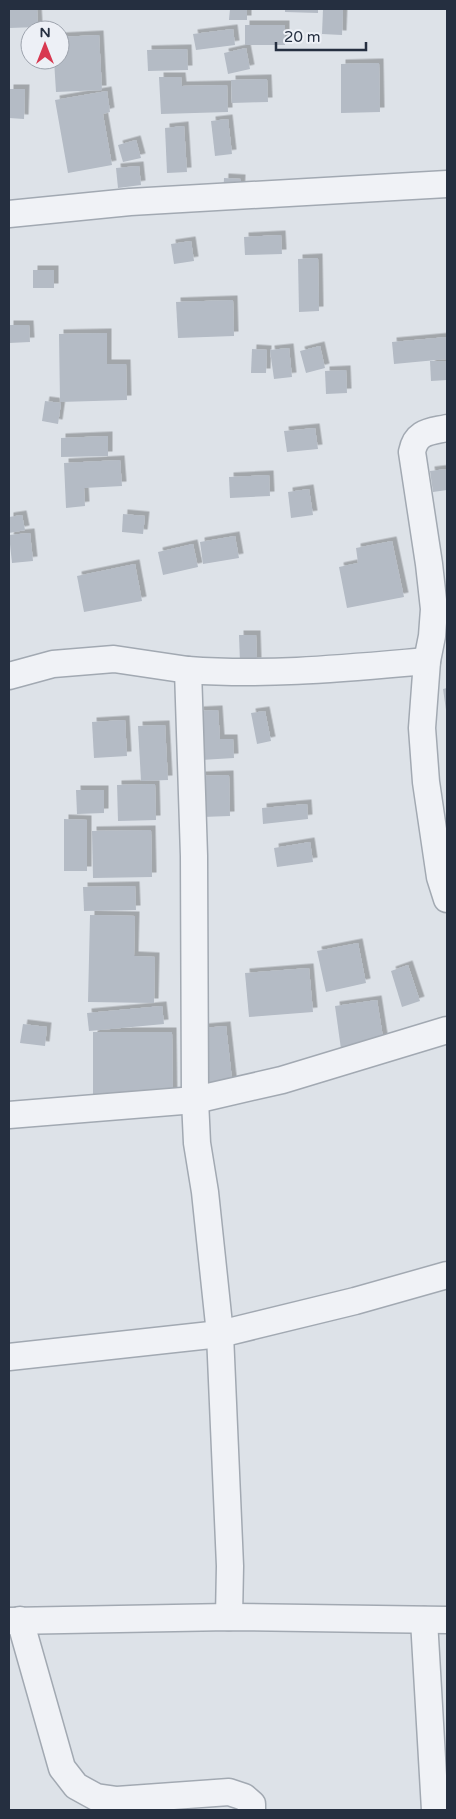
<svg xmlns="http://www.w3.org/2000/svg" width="456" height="1819" viewBox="0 0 456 1819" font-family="'Varela Round',sans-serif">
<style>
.building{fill:#b4bbc5;filter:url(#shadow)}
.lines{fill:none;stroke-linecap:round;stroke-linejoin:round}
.street-casing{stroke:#a2a9b2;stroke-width:29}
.street{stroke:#f0f2f6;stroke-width:26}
</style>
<defs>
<filter id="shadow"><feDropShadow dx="4.5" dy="-4.5" stdDeviation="0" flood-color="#0004"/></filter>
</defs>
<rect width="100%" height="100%" fill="#dde2e8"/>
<g class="building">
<polygon points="9,9 37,9 38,27 9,28"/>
<polygon points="230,9 247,9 247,20 229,20"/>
<polygon points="285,9 318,9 318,13 285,12"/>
<polygon points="323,9 343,9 342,35 322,34"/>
<rect x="245" y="25" width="40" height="20"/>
<polygon points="233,29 235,45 196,50 193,34"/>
<polygon points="99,35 102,90 56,92 54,60 60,60 60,37"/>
<polygon points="246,48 250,69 228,74 224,53"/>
<polygon points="187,49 188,70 148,71 147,50"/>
<polygon points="379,63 380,112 341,113 341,64"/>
<polygon points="159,77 181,77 182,86 227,85 228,112 161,114"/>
<polygon points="267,79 268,102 232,103 231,80"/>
<polygon points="9,89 25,89 24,119 9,118"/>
<polygon points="107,91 110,112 103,114 112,165 68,173 55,100"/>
<polygon points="228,119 232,154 215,156 211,121"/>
<polygon points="184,126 187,172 167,173 165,128"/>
<polygon points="136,140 141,158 123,162 118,145"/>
<polygon points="139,166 141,185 118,188 116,168"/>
<polygon points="224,178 241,179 240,204 223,203"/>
<polygon points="281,235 282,254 245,255 244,237"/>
<polygon points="191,241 194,261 174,264 171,244"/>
<polygon points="318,258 319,311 299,312 298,259"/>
<rect x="33" y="270" width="21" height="18"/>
<polygon points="233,300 234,336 178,338 176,302"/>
<polygon points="9,325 29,325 30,342 9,343"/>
<polygon points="107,333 107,364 126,364 127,400 60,402 59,334"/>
<polygon points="447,337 447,359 394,364 392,342"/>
<polygon points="320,346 325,368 306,373 300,351"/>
<polygon points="289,348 292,377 274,379 270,350"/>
<polygon points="252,349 267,350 266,373 251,373"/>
<polygon points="430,361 447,361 447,380 431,381"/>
<polygon points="346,370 347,393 326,394 325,371"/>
<polygon points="45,401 61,403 58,424 42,421"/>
<polygon points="315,428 318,449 287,452 284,431"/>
<polygon points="108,436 108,456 61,457 61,438"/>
<polygon points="120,460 122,486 84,488 85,506 66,508 64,463"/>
<polygon points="447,469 447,490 433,492 430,471"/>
<polygon points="269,475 270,496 230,498 229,477"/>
<polygon points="309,489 313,515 291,518 288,492"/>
<polygon points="123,514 145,516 143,534 122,532"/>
<polygon points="22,515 25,530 9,533 9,517"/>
<polygon points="30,533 33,561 12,563 9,535"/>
<polygon points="235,536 239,558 203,564 200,542"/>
<polygon points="392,541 404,597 347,608 339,567 358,563 356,548"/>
<polygon points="193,544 198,567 163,575 158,552"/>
<polygon points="135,564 142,601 84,612 77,576"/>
<polygon points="239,635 256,635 257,662 240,663"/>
<polygon points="447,688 447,710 446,710 443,689"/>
<polygon points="218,710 220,739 233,739 234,758 201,760 199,711"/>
<polygon points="265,711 271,741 257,744 251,713"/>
<polygon points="125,720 127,756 94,758 92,722"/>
<polygon points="165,725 168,780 141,781 138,726"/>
<polygon points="229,775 230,816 202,817 201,776"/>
<polygon points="155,784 156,820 118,821 117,785"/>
<polygon points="76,790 104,790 104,813 77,814"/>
<polygon points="307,804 308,819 263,824 262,808"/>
<polygon points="64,819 87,820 87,871 64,871"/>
<polygon points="151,830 152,877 93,878 92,831"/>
<polygon points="310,842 313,862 277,867 274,848"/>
<polygon points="135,886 136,910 84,911 83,887"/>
<polygon points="90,915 135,916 134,956 155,957 154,1003 88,1002"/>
<polygon points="358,943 366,983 326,992 317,951"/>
<polygon points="408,965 420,1001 402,1007 391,971"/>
<polygon points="309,968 313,1012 249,1017 245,973"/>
<polygon points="377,1000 385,1050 342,1056 335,1006"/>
<polygon points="162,1006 164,1024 89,1031 87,1013"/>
<polygon points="23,1024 47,1027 45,1046 20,1043"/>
<polygon points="226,1026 234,1097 210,1100 203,1028"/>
<polygon points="93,1032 172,1032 173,1106 93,1101"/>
</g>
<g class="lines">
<g class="street-casing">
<g id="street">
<polyline points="9,214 130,202 447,184"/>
<path d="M447 428C430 432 416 431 412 452L429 564 434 609 432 636 427 661 422 728 426 782 440 877 447 899"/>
<path d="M188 670C269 676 346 668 427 661"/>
<polyline points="9,676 53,664 114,659 188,670 194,856 195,1100 197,1143 205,1192 220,1334 230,1566 229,1617"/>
<polyline points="9,1115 195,1100 282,1080 447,1030"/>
<polyline points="9,1357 220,1334 355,1301 447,1275"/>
<polyline points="20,1620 62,1768 76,1786 96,1797 117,1800 229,1792 244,1797 252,1804 252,1810"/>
<polyline points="424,1620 435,1810"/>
<polyline points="9,1621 229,1617 447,1620"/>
</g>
</g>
<use href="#street" class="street"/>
</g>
<rect width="456" height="1819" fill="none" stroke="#252f40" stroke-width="20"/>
<g transform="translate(45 45)"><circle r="24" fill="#edf0f6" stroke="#9da3ad"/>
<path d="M0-4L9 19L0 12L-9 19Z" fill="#d83850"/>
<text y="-8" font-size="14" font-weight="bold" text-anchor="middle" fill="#252f40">N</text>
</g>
<path d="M276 42v8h90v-8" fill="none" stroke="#252f40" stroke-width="2.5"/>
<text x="284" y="42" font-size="15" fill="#252f40" stroke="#edf0f6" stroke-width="4" paint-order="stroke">20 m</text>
</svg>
